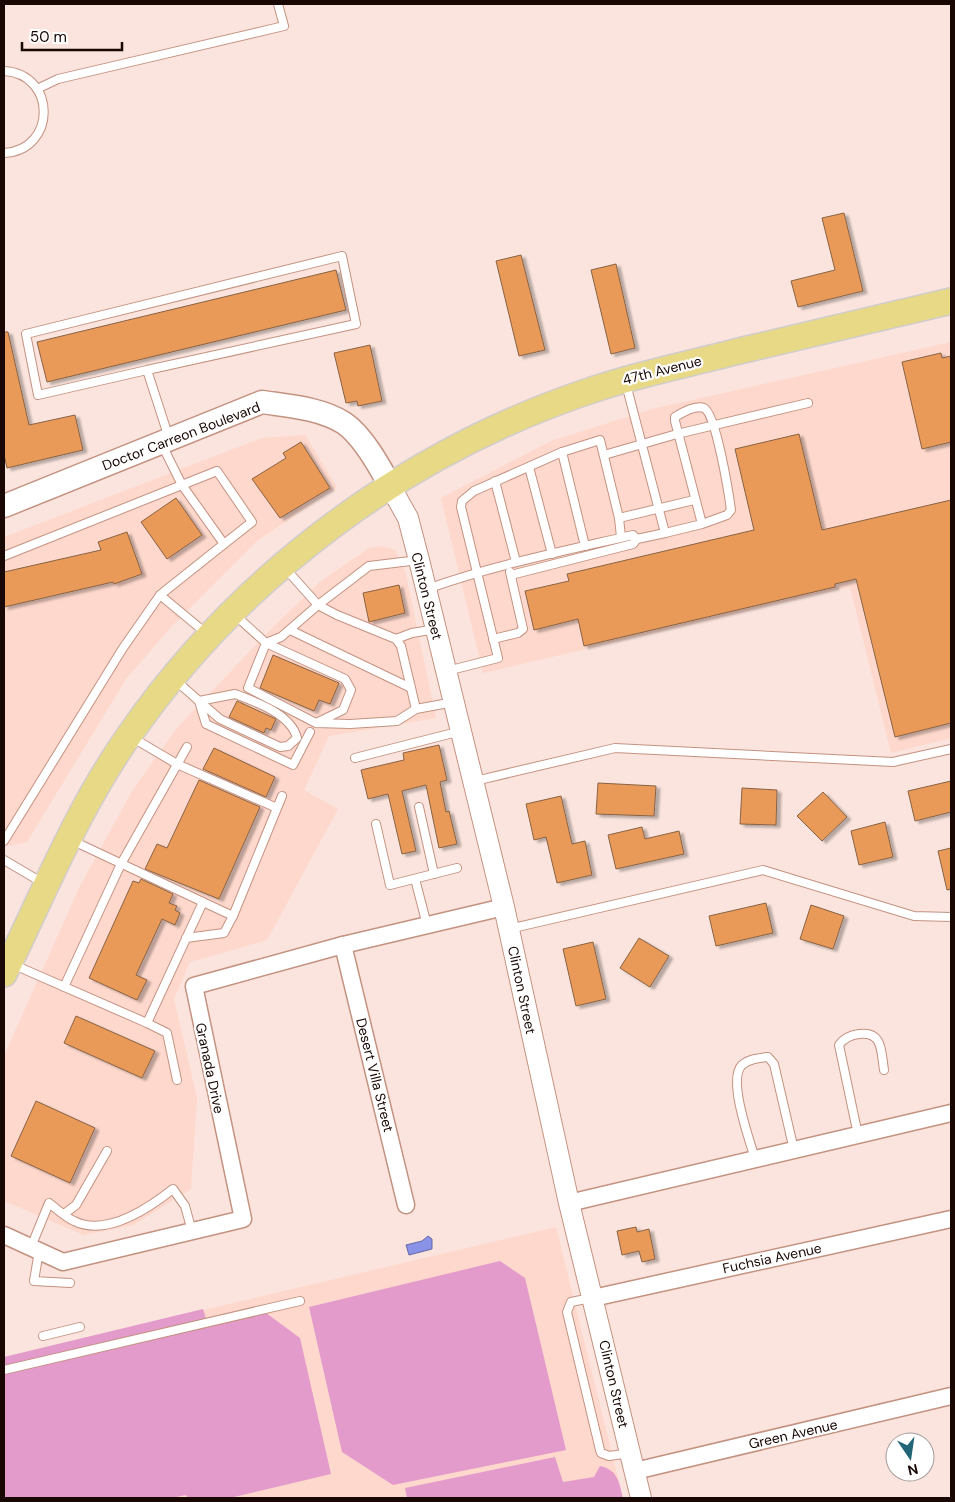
<svg xmlns="http://www.w3.org/2000/svg" width="955" height="1502" viewBox="0 0 955 1502" font-family="'DM Sans',sans-serif">
<style>
.built{fill:#fed8cc}
.green{fill:#e39bcc}
.water{fill:#8a92e8;stroke:#6868a3}
.building{fill:#e99a58;stroke:#886244;filter:url(#shadow)}
.lines{fill:none;stroke-linecap:round;stroke-linejoin:round}
.service-casing{stroke:#c49281;stroke-width:10}
.minor-casing{stroke:#c49281;stroke-width:19}
.tertiary-casing{stroke:#c49281;stroke-width:22}
.secondary-casing{stroke:#c49281;stroke-width:25}
.primary-casing{stroke:#d1cdcd;stroke-width:28}
.service{stroke:#fff;stroke-width:8}
.minor{stroke:#fff;stroke-width:16}
.tertiary{stroke:#fff;stroke-width:20}
.secondary{stroke:#fff;stroke-width:22}
.primary{stroke:#e8d986;stroke-width:25}
.labels{text-anchor:middle;dominant-baseline:central;stroke-width:4.5;stroke-linejoin:round;paint-order:stroke}
.street-label{font-size:14px;fill:#180703;stroke:#fff}
</style>
<defs>
<filter id="shadow"><feDropShadow dx="4" dy="2.5" stdDeviation="1" flood-color="#0004"/></filter>
</defs>
<rect width="100%" height="100%" fill="#fae4dd"/>
<g class="built">
<polygon points="951,342 951,738 891,753 850,587 483,673 441,498 551,441 652,409"/>
<polygon points="305,435 337,487 257,541 172,626 126,679 27,842 4,847 4,537 262,438"/>
<polygon points="381,546 395,550 405,570 436,718 329,736 304,790 338,809 267,940 190,962 174,999 197,1098 191,1189 133,1225 84,1235 4,1201 4,1056 79,888 132,791 176,729 272,628 321,581 369,548"/>
<polygon points="556,1227 623,1498 4,1498 4,1357"/>
</g>
<g class="green">
<polygon points="500,1261 525,1278 566,1450 393,1485 342,1452 309,1307"/>
<polygon points="203,1309 208,1325 266,1313 300,1338 331,1474 230,1498 188,1498 186,1495 172,1498 4,1498 4,1357"/>
<path d="M555 1457 563 1482 594 1477 600 1466C618 1470 619 1482 623 1498H407L405 1488Z"/>
</g>
<polygon class="water" points="428,1236 432,1239 432,1249 409,1255 406,1245 422,1241"/>
<g class="building">
<polygon points="844,213 863,291 798,307 791,281 835,270 822,218"/>
<polygon points="521,255 545,350 519,356 496,261"/>
<polygon points="616,264 635,348 611,354 591,270"/>
<polygon points="336,270 346,310 47,382 37,342"/>
<polygon points="4,332 8,332 29,425 75,415 83,450 7,468 4,455"/>
<polygon points="370,345 382,401 358,406 357,401 346,403 334,353"/>
<polygon points="941,353 942,358 951,356 951,442 922,449 902,362"/>
<polygon points="799,434 822,530 951,500 951,723 895,737 856,579 835,584 835,587 584,646 578,619 534,630 525,591 569,581 567,574 754,530 735,449"/>
<polygon points="301,442 330,488 280,518 252,479 286,458 283,453"/>
<polygon points="176,498 202,535 167,559 141,522"/>
<polygon points="127,532 142,574 114,584 113,582 4,607 4,572 101,550 98,542"/>
<polygon points="399,585 405,613 369,622 363,593"/>
<polygon points="273,655 339,683 330,704 319,700 314,711 260,688"/>
<polygon points="237,701 276,719 271,730 266,728 264,733 229,717"/>
<polygon points="439,745 447,780 440,782 446,812 449,811 457,844 439,848 426,785 402,791 416,851 402,854 388,794 368,799 361,770 404,760 403,753"/>
<polygon points="214,748 275,777 266,797 203,769"/>
<polygon points="199,780 260,807 219,899 145,869 157,844 167,848"/>
<polygon points="951,781 951,812 915,821 908,791"/>
<polygon points="598,783 656,786 654,816 596,814"/>
<polygon points="742,788 777,790 776,825 740,824"/>
<polygon points="823,792 847,817 822,841 797,816"/>
<polygon points="561,796 572,844 585,841 592,875 557,883 546,837 534,840 526,804"/>
<polygon points="885,822 893,857 859,865 851,831"/>
<polygon points="642,827 645,839 679,831 684,854 616,869 608,835"/>
<polygon points="951,848 951,889 947,890 938,851"/>
<polygon points="141,879 173,894 169,903 177,906 175,910 180,913 175,925 162,919 136,975 147,980 137,1000 89,978 133,881 139,883"/>
<polygon points="766,903 773,933 716,946 709,916"/>
<polygon points="811,905 844,916 833,949 800,939"/>
<polygon points="639,938 669,956 650,987 620,968"/>
<polygon points="593,942 606,999 576,1006 563,949"/>
<polygon points="76,1016 155,1051 142,1078 64,1043"/>
<polygon points="36,1101 95,1128 70,1183 11,1156"/>
<polygon points="636,1227 637,1232 649,1229 655,1259 642,1262 639,1251 622,1255 617,1231"/>
</g>
<g class="lines">
<g class="service-casing">
<g id="service">
<path d="M4 71C57 74 57 150 4 153"/>
<polyline points="37,89 58,79 284,26 278,4"/>
<polyline points="147,370 356,324 342,256 26,334 38,395 147,370 169,438"/>
<path d="M626 384 665 533 702 524 675 421V417C683 412 695 405 704 408 716 413 729 495 731 510L727 515 702 524"/>
<polyline points="562,452 585,546"/>
<polyline points="604,455 677,434 808,403"/>
<polyline points="529,467 552,554"/>
<polyline points="495,481 516,562"/>
<polyline points="619,518 694,500"/>
<polyline points="637,539 665,533"/>
<polyline points="4,556 217,471 252,522 224,544"/>
<polyline points="285,568 318,605 369,566 419,560"/>
<path d="M427 589C494 565 564 551 633 535L637 539 633 544 511 575"/>
<polyline points="160,595 207,634"/>
<polyline points="234,614 266,643 281,637 318,605 337,615 396,639 401,646 416,709"/>
<polyline points="290,630 411,688"/>
<polyline points="396,639 412,633 436,629"/>
<polyline points="493,639 518,633 523,629 510,572"/>
<polyline points="447,671 498,658 461,507 462,501 474,491 562,452 600,440 619,518 621,537"/>
<polyline points="174,679 199,701 206,724 293,765 310,732"/>
<path d="M235 694C256 702 291 714 297 738L288 746 280 747 220 719 199 701Z"/>
<polyline points="316,723 343,710 351,690 345,679 266,643 248,688 316,723 350,724 397,721 416,709 454,702"/>
<polyline points="133,738 177,764 277,808"/>
<polyline points="355,758 461,731"/>
<polyline points="475,781 615,748 893,762 951,749"/>
<polyline points="419,807 434,874"/>
<polyline points="376,824 390,885 457,868"/>
<polyline points="4,841 123,648 160,595 224,544 182,485 162,445"/>
<polyline points="4,860 43,883"/>
<polyline points="415,879 427,925"/>
<polyline points="203,902 233,916 282,796"/>
<polyline points="509,929 763,870 914,916 951,917"/>
<polyline points="186,938 224,933 233,916"/>
<polyline points="12,964 147,1023 203,902 71,840"/>
<polyline points="64,987 121,864 187,747"/>
<polyline points="147,1023 167,1033 177,1080"/>
<path d="M858 1135 839 1045C844 1038 850 1035 859 1034 883 1031 881 1051 884 1070"/>
<path d="M755 1159C750 1141 727 1079 742 1065 749 1059 759 1058 768 1057L774 1064 794 1150"/>
<polyline points="64,1214 76,1205 107,1151"/>
<path d="M31 1247 49 1203C57 1209 65 1217 74 1221 106 1237 149 1208 173 1189L185 1206 192 1231"/>
<polyline points="39,1251 34,1281 70,1283"/>
<polyline points="591,1298 571,1302 567,1312 600,1450 601,1453 609,1456 630,1453"/>
<polyline points="43,1336 80,1327"/>
<polyline points="4,1370 300,1301"/>
</g>
</g>
<g class="minor-casing">
<g id="minor">
<polyline points="343,945 406,1205"/>
<polyline points="569,1203 951,1113"/>
<polyline points="4,1235 63,1262 243,1219 194,986 343,945 504,907"/>
<polyline points="593,1298 951,1219"/>
<polyline points="635,1471 951,1396"/>
</g>
</g>
<g class="tertiary-casing">
<polyline id="tertiary" points="390,486 408,518 419,560 504,907 569,1203 641,1498"/>
</g>
<g class="secondary-casing">
<path id="secondary" d="M4 506 262 402C289 406 320 408 344 423 363 436 380 467 390 486"/>
</g>
<g class="primary-casing">
<path id="primary" d="M4 974C44 893 77 809 130 734 243 572 410 449 598 388 643 373 689 364 735 352 807 335 879 318 951 301"/>
</g>
<use href="#service" class="service"/>
<use href="#minor" class="minor"/>
<use href="#tertiary" class="tertiary"/>
<use href="#secondary" class="secondary"/>
<use href="#primary" class="primary"/>
</g>
<g class="labels">
<g class="street-label">
<text transform="translate(662 370) rotate(-14)">47th Avenue</text>
<text transform="translate(181 436) rotate(-21)">Doctor Carreon Boulevard</text>
<text transform="translate(427 596) rotate(76)">Clinton Street</text>
<text transform="translate(522 990) rotate(78)">Clinton Street</text>
<text transform="translate(210 1068) rotate(78)">Granada Drive</text>
<text transform="translate(375 1075) rotate(76)">Desert Villa Street</text>
<text transform="translate(772 1258) rotate(-12)">Fuchsia Avenue</text>
<text transform="translate(614 1384) rotate(77)">Clinton Street</text>
<text transform="translate(793 1434) rotate(-13)">Green Avenue</text>
</g>
</g>
<rect width="955" height="1502" fill="none" stroke="#180703" stroke-width="10"/>
<g transform="translate(910 1457) rotate(167)"><circle r="24" fill="#ffffff" stroke="#a39c9a"/>
<path d="M0-4L9 19L0 12L-9 19Z" fill="#216577"/>
<text y="-8" font-size="14" font-weight="bold" text-anchor="middle" fill="#180703">N</text>
</g>
<path d="M22 42v8h100v-8" fill="none" stroke="#180703" stroke-width="2.5"/>
<text x="30" y="42" font-size="15" fill="#180703" stroke="#ffffff" stroke-width="4" paint-order="stroke">50 m</text>
</svg>
